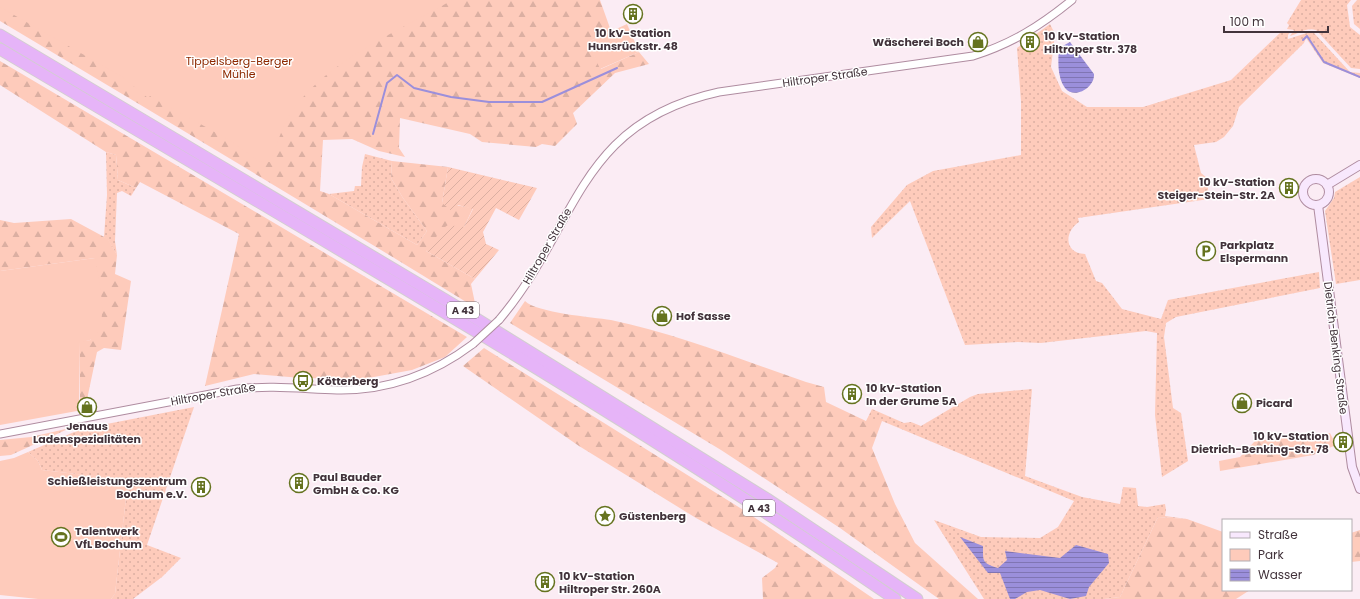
<svg xmlns="http://www.w3.org/2000/svg" width="1360" height="599" viewBox="0 0 1360 599" font-family="Poppins,sans-serif">
<style>
.grass{fill:url(#grass-dots)}
.forest{fill:url(#forest-firs)}
.park{fill:#fecbbb}
.garden{fill:url(#garden-furrows)}
.water{fill:url(#water-rules)}
.lines{fill:none;stroke-linecap:round;stroke-linejoin:round}
.stream{stroke:#9b8fdb;stroke-width:2}
.tertiary-casing{stroke:#af8ca0;stroke-width:9}
.secondary-casing{stroke:#af8ca0;stroke-width:10}
.motorway-casing{stroke:#d2ced0;stroke-width:13}
.tertiary{stroke:#fff;stroke-width:7}
.secondary{stroke:#f8e8fd;stroke-width:8}
.motorway{stroke:#e6b4f8;stroke-width:11}
.tertiary-bridge-casing{stroke:#af8ca0;stroke-width:9;stroke-linecap:butt}
.tertiary-bridge{stroke:#fff;stroke-width:7}
.labels{text-anchor:middle;dominant-baseline:central;stroke-width:3;stroke-linejoin:round;paint-order:stroke}
.shield{fill:#fff;stroke:#7b7076;stroke-width:1}
.shield-label{font-size:10px;font-weight:bold;fill:#42333b}
.poi-label{font-size:11px;font-weight:bold;fill:#42333b;stroke:#fff;text-anchor:start}
.park-label{font-size:11px;fill:#8d2900;stroke:#fff}
.street-label{font-size:11px;fill:#42333b;stroke:#fff}
</style>
<defs>
<pattern id="grass-dots" width="8" height="8" patternUnits="userSpaceOnUse"><rect width="8" height="8" fill="#fecbbb"/><path d="M2 2h.1M6 6h.1" fill="none" stroke="#dbafa2" stroke-width="1.8" stroke-linecap="round"/></pattern>
<pattern id="forest-firs" width="22" height="20" patternUnits="userSpaceOnUse"><rect width="22" height="20" fill="#fecbbb"/><path d="M5 1l3.5 6h-7zM16 11l3.5 6h-7z" fill="#dbafa2"/></pattern>
<pattern id="garden-furrows" width="10" height="10" patternUnits="userSpaceOnUse"><rect width="10" height="10" fill="#fecbbb"/><path d="M-1 1l2-2M0 10L10 0M9 11l2-2" fill="none" stroke="#dbafa2"/></pattern>
<pattern id="water-rules" width="6" height="5" patternUnits="userSpaceOnUse"><rect width="6" height="5" fill="#9b8fdb"/><path d="M0 2.5h6" fill="none" stroke="#8075b3"/></pattern>
</defs>
<rect width="100%" height="100%" fill="#fbecf4"/>
<g class="grass">
<path d="M1301 0H1351L1347 5 1350 27 1360 35V69L1351 68 1316 30C1306 27 1300 33 1290 36L1294 30 1287 29 1289 25 1287 23Z"/>
<polygon points="1357,0 1360,0 1360,29 1354,24 1352,6"/>
<path d="M1050 24 1055 34 1051 67 1062 91 1087 107H1143L1231 80 1282 31H1291L1288 35V39L1310 32 1314 33 1350 72 1360 73V78L1323 63 1306 38 1304 43 1239 107 1233 126 1224 137 1216 142 1194 145 1201 173 1207 178 1209 199 1078 218 1079 222C1064 232 1064 253 1085 254L1096 281 1102 283 1122 309 1161 319 1168 300 1319 272 1320 288 1176 317 1166 323 1164 337 1173 408 1181 413 1188 461 1162 477 1155 415 1157 333 1146 331 1041 343 1018 342 965 345 910 201 872 238 871 227 907 185 933 171 1021 155V102L1017 48Z"/>
<polygon points="106,152 116,155 118,180 136,188 131,196 122,191 117,193 115,241 117,255 108,240 104,237 107,195"/>
<polygon points="365,154 392,161 391,178 403,198 427,231 417,245 329,194 354,191 355,186 361,186 362,167"/>
<polygon points="1360,177 1360,280 1336,284 1325,211 1334,198 1335,192"/>
<polygon points="1032,389 1025,476 1082,497 1120,504 1123,487 1136,488 1138,506 1147,507 1165,504 1166,510 1165,516 1187,519 1158,517 1120,597 1104,599 984,599 934,520 981,537 1040,538 1058,527 1074,501 882,421 866,421 872,409 904,423 911,422 921,426 970,397 978,394"/>
<polygon points="194,407 147,545 181,558 162,577 133,599 111,599 115,594 128,480 42,470 38,461 28,452 81,429"/>
</g>
<g class="forest">
<path d="M0 0H600L611 31 588 42 601 69 639 52 649 64 615 73 573 113 577 124 555 146 542 144 536 147 482 142 470 134 400 118 399 148 405 157 379 151 352 139 323 140 320 191 329 194 417 245 427 231 403 198 391 178 392 161 448 167 442 203 473 208 464 227 426 251 475 279 471 284 476 308C318 211 159 116 0 21Z"/>
<polygon points="0,61 467,337 445,357 412,370 363,379 301,378 254,374 205,386 239,234 140,182 136,188 118,180 116,155 106,152 0,85"/>
<polygon points="71,219 108,239 117,255 115,274 131,281 121,350 104,348 97,352 85,409 80,408 80,341 91,340 95,258 0,271 0,220 14,223"/>
<path d="M525 301C537 313 592 317 611 320 678 334 741 360 806 382L824 387 826 402 866 421H882L872 448 895 504 915 543 978 599H939L840 528 721 450 510 323Z"/>
<polygon points="484,348 745,511 874,599 763,599 762,578 775,568 778,563 696,518 579,446 463,366"/>
<polygon points="70,428 11,455 0,456 0,440 31,437"/>
<polygon points="1330,433 1336,445 1313,455 1220,471 1219,461 1240,457 1255,441"/>
<polygon points="1158,517 1187,519 1223,532 1223,590 1250,590 1236,599 1104,599 1120,597"/>
<polygon points="1360,530 1360,561 1351,562 1351,533"/>
</g>
<g class="park">
<path d="M0 0H452C398 32 330 58 292 111 283 124 276 147 270 162L258 161 231 141 150 96 148 98 121 76 0 7Z"/>
<polygon points="627,24 639,52 600,69 588,42"/>
<path d="M95 258C98 277 111 326 92 339 89 341 83 341 80 342L79 409 77 411 0 425V271Z"/>
<polygon points="28,452 38,461 42,470 128,480 115,594 111,599 38,599 0,595 0,461 14,458"/>
</g>
<polygon class="garden" points="448,167 537,188 519,220 496,208 483,232 486,244 499,250 475,279 426,251 442,229 448,225 464,227 473,209 458,205 453,212 442,203"/>
<g class="water">
<path d="M1070 42 1094 74C1095 87 1075 100 1065 88 1057 78 1058 59 1059 48Z"/>
<path d="M960 537 983 546C983 562 982 563 998 568L1007 560 1005 551 1060 558 1076 545 1108 554 1109 563 1089 587 1086 596 1070 599 1040 590 1027 592 1015 599H1010L1000 573H988Z"/>
</g>
<g class="lines">
<g class="stream">
<polyline points="1303,40 1307,36 1324,62 1360,77"/>
<polyline points="373,134 387,83 397,75 414,88 451,97 489,102 542,102 617,68"/>
</g>
<g class="tertiary-casing">
<g id="tertiary">
<path d="M499 320C579 226 576 123 719 92L973 56C1013 43 1040 26 1072 0"/>
<path d="M0 434 237 389C272 385 303 389 337 390 388 391 433 374 473 344"/>
</g>
</g>
<g class="secondary-casing">
<g id="secondary">
<circle cx="1316" cy="192" r="13"/>
<polyline points="1327,185 1360,165"/>
<polyline points="1318,205 1352,467 1360,489"/>
</g>
</g>
<g class="motorway-casing">
<g id="motorway">
<polyline points="0,35 459,308 767,499 917,599"/>
<path d="M0 49C301 228 606 401 895 599"/>
</g>
</g>
<use href="#tertiary" class="tertiary"/>
<use href="#secondary" class="secondary"/>
<use href="#motorway" class="motorway"/>
<g class="tertiary-bridge-casing">
<polyline id="tertiary-bridge" points="473,344 499,320"/>
</g>
<use href="#tertiary-bridge" class="tertiary-bridge"/>
</g>
<defs>
<g id="building-ring" transform="scale(1)"><circle r="9.5" fill="#fff" stroke="#65731f" stroke-width="1.5"/><path d="M-4-6H4V6H1V3H-1V6H-4ZM-2.5-4.3h1.7v1.8h-1.7ZM.8-4.3h1.7v1.8H.8ZM-2.5-1h1.7V.8h-1.7ZM.8-1h1.7V.8H.8Z" fill="#65731f"/></g>
<g id="shop-ring" transform="scale(1)"><circle r="9.5" fill="#fff" stroke="#65731f" stroke-width="1.5"/><path d="M-5-2.5h2.3a2.7 3.5 0 0 1 5.4 0H5L5.5 6h-11ZM-1.5-2.5h3a1.5 2.3 0 0 0-3 0Z" fill="#65731f"/></g>
<g id="parking-ring" transform="scale(1)"><circle r="9.5" fill="#fff" stroke="#65731f" stroke-width="1.5"/><path d="M-3.5-5.5H1a3.5 3.5 0 0 1 0 7H-1V5.5H-3.5ZM-1-3.4V-.6H.8a1.4 1.4 0 0 0 0-2.8Z" fill="#65731f"/></g>
<g id="bus-ring" transform="scale(1)"><circle r="9.5" fill="#fff" stroke="#65731f" stroke-width="1.5"/><path d="M-5-6H5V4H4V6H2V4H-2V6H-4V4H-5ZM-3.5-4V0h7V-4ZM-3.5 1.2v1.5H-2V1.2ZM2 1.2v1.5H3.5V1.2Z" fill="#65731f"/></g>
<g id="sight-ring" transform="scale(1)"><circle r="9.5" fill="#fff" stroke="#65731f" stroke-width="1.5"/><path d="M0-6L1.8-2.2L6-1.7L2.9 1.2L3.7 5.4L0 3.3L-3.7 5.4L-2.9 1.2L-6-1.7L-1.8-2.2Z" fill="#65731f"/></g>
<g id="stadium-ring" transform="scale(1)"><circle r="9.5" fill="#fff" stroke="#65731f" stroke-width="1.5"/><path d="M0-5a6.5 5 0 1 0 0 10a6.5 5 0 1 0 0-10ZM-3.5-1.8h7v3.6h-7Z" fill="#65731f"/></g>
</defs>
<g fill-rule="evenodd">
<use href="#building-ring" x="633" y="14"/>
<use href="#shop-ring" x="978" y="42"/>
<use href="#building-ring" x="1030" y="42"/>
<use href="#building-ring" x="1289" y="188"/>
<use href="#parking-ring" x="1206" y="251"/>
<use href="#shop-ring" x="662" y="316"/>
<use href="#bus-ring" x="303" y="381"/>
<use href="#building-ring" x="852" y="394"/>
<use href="#shop-ring" x="1242" y="403"/>
<use href="#shop-ring" x="87" y="407"/>
<use href="#building-ring" x="1343" y="442"/>
<use href="#building-ring" x="299" y="483"/>
<use href="#building-ring" x="201" y="487"/>
<use href="#sight-ring" x="605" y="516"/>
<use href="#stadium-ring" x="61" y="537"/>
<use href="#building-ring" x="545" y="582"/>
</g>
<g class="labels">
<g class="shield">
<rect x="447" y="302" width="32" height="16" rx="3"/>
<rect x="743" y="500" width="32" height="16" rx="3"/>
</g>
<g class="shield-label">
<text x="463" y="310">A 43</text>
<text x="759" y="508">A 43</text>
</g>
<g class="poi-label">
<text x="633" y="33" text-anchor="middle">10 kV-Station<tspan x="633" dy="13">Hunsrückstr. 48</tspan></text>
<text x="1044" y="36">10 kV-Station<tspan x="1044" dy="13">Hiltroper Str. 378</tspan></text>
<text x="964" y="42" text-anchor="end">Wäscherei Boch</text>
<text x="1275" y="182" text-anchor="end">10 kV-Station<tspan x="1275" dy="13">Steiger-Stein-Str. 2A</tspan></text>
<text x="1220" y="245">Parkplatz<tspan x="1220" dy="13">Elspermann</tspan></text>
<text x="676" y="316">Hof Sasse</text>
<text x="317" y="381">Kötterberg</text>
<text x="866" y="388">10 kV-Station<tspan x="866" dy="13">In der Grume 5A</tspan></text>
<text x="1256" y="403">Picard</text>
<text x="87" y="426" text-anchor="middle">Jenaus<tspan x="87" dy="13">Ladenspezialitäten</tspan></text>
<text x="1329" y="436" text-anchor="end">10 kV-Station<tspan x="1329" dy="13">Dietrich-Benking-Str. 78</tspan></text>
<text x="313" y="477">Paul Bauder<tspan x="313" dy="13">GmbH &amp; Co. KG</tspan></text>
<text x="187" y="481" text-anchor="end">Schießleistungszentrum<tspan x="187" dy="13">Bochum e.V.</tspan></text>
<text x="619" y="516">Güstenberg</text>
<text x="75" y="531">Talentwerk<tspan x="75" dy="13">VfL Bochum</tspan></text>
<text x="559" y="576">10 kV-Station<tspan x="559" dy="13">Hiltroper Str. 260A</tspan></text>
</g>
<g class="park-label">
<text x="239" y="61">Tippelsberg-Berger<tspan x="239" dy="13">Mühle</tspan></text>
</g>
<g class="street-label">
<text transform="translate(825 77) rotate(-8)">Hiltroper Straße</text>
<text transform="translate(547 246) rotate(-60)">Hiltroper Straße</text>
<text transform="translate(1336 348) rotate(83)">Dietrich-Benking-Straße</text>
<text transform="translate(213 394) rotate(-10)">Hiltroper Straße</text>
</g>
</g>
<rect x="1222" y="519" width="130" height="72" fill="#ffffff" stroke="#b3adb1"/>
<rect x="1230" y="532" width="20" height="6" fill="#f8e8fd" stroke="#b3adb1"/>
<text x="1258" y="539" font-size="12" fill="#42333b">Straße</text>
<rect x="1230" y="549" width="20" height="12" fill="#fecbbb" stroke="#b3adb1"/>
<text x="1258" y="559" font-size="12" fill="#42333b">Park</text>
<rect x="1230" y="569" width="20" height="12" fill="url(#water-rules)" stroke="#b3adb1"/>
<text x="1258" y="579" font-size="12" fill="#42333b">Wasser</text>
<path d="M1224 26v6h104v-6" fill="none" stroke="#42333b" stroke-width="2"/>
<text x="1230" y="26" font-size="12" fill="#42333b" stroke="#ffffff" stroke-width="3" paint-order="stroke">100 m</text>
</svg>
